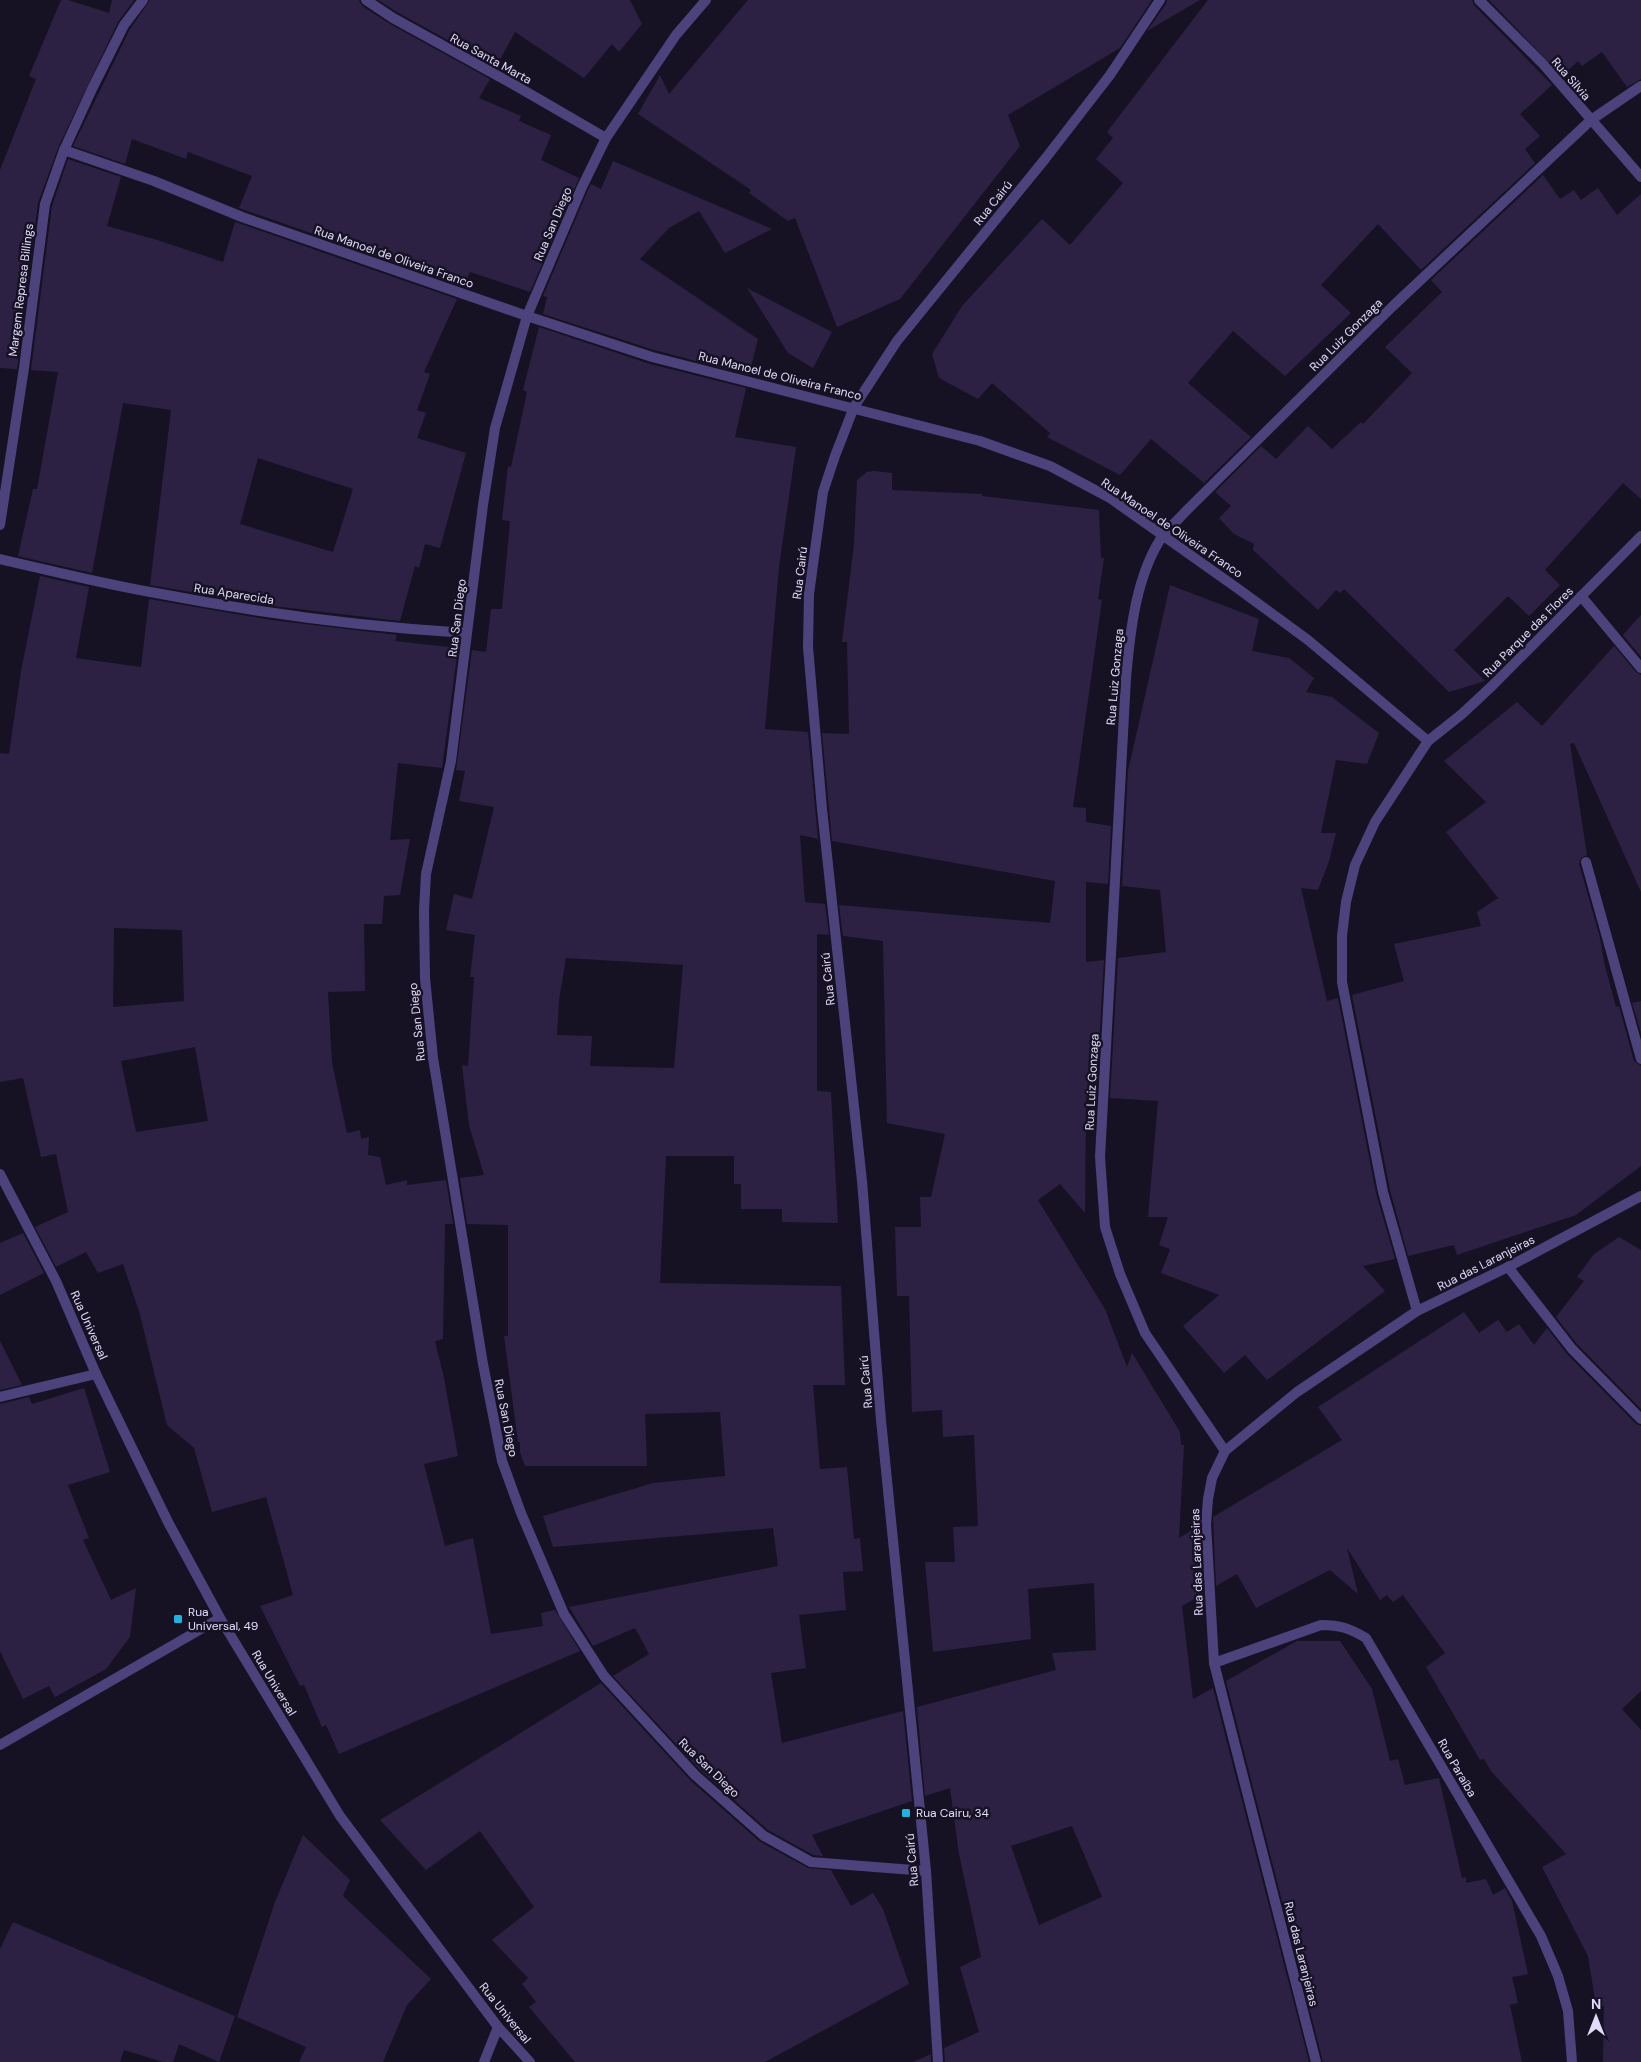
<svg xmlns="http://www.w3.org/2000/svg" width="1641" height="2062" viewBox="0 0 1641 2062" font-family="'DM Sans',sans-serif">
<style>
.building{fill:#2c2142;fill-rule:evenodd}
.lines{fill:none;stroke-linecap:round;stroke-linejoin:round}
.lane{stroke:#4d437c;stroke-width:10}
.street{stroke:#4d437c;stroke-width:10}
.poi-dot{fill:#20b3e0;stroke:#171223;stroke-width:2}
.labels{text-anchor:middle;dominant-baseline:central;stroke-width:5;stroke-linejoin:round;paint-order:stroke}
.street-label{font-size:12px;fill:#e2dafa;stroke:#171223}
.poi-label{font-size:12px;fill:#e2dafa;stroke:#171223;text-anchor:start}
</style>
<rect width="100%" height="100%" fill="#171223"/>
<g class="building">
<polygon points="61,0 68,0 109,13 112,0 134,0 118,22 58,148 38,203 17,369 0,368 0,170 36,79 29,76"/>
<polygon points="150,0 359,0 362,6 390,24 490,79 479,98 521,116 519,121 551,135 541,160 579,178 530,292 470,272 463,286 239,208 252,176 188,152 186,159 132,139 125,164 73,146 130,29"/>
<polygon points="378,0 630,0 642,24 619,52 612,44 584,78 515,32 496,67 397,12"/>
<polygon points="748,0 1152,0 1120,48 1008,115 1020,146 900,299 837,327 795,218 788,221 749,193 751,190 638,114 660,75 669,94"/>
<polygon points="1167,0 1200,0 1147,31 1166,4"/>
<polygon points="1208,0 1472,0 1474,5 1552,85 1520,114 1540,136 1525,149 1535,163 1421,270 1378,224 1321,285 1351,313 1285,376 1233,331 1188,383 1251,437 1204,483 1151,439 1120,475 1047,437 1050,433 992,383 978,399 939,378 932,354 962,306 1042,219 1070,245 1123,183 1096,159 1113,138 1107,132"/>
<polygon points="1489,0 1641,0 1641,79 1627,87 1602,52 1582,66 1578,61 1562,76"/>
<path d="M68 159 121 177 107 226 157 240 223 262 235 222 457 299 424 372 430 374 417 410 426 413 417 438 466 453 440 548 425 544 419 568 415 566 400 621 273 606 150 585 171 410 123 403 92 573 18 556 33 489H37L58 372 31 370 52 206ZM258 458 353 489 333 552 240 524Z"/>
<polygon points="613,161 772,229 725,253 699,211 669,228 640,259 758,339 749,375 654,350 543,314 547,297 543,296 588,190 591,184 601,189"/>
<polygon points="1543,175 1560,199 1574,190 1581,200 1598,188 1617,215 1641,194 1641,499 1623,483 1545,570 1560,585 1529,616 1508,596 1454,650 1485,681 1449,692 1344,589 1340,593 1336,590 1318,610 1253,550 1254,544 1234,534 1219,518 1231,506 1215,492 1261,446 1276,459 1308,426 1332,449 1361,422 1363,424 1412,373 1385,347 1442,292 1431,280"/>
<polygon points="747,288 832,332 813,368 788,353"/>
<path d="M539 327 650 364 746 388 735 437 796 447 779 567 765 729 808 732 818 839 800 835 805 902 825 904 829 935 817 934V1091L831 1092 838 1223 782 1222V1209H741V1184H734V1156H666L660 1283 841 1286 845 1385H813L820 1469 847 1467 854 1539 860 1538 863 1571 843 1572 846 1610 799 1615 806 1668 771 1673 782 1743 903 1711 912 1801 812 1835 823 1856 813 1855 768 1830 700 1770 613 1676 649 1654 635 1628 593 1646 569 1607 778 1566 773 1528 553 1547 543 1516 653 1483 725 1476 720 1412 645 1414 647 1466H525L520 1452V1442H518L504 1336H508V1225L467 1224 460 1178 484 1175 469 1125 462 1065 468 1066 474 977H470L475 935 446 930 454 894 472 899 494 807 459 801 465 771 456 770 472 650 486 652 491 609H502L510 521 502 520 508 466 511 467 527 392 523 390ZM566 958 683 965 674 1068 590 1066 592 1036 557 1035 559 1000Z"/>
<path d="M874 471 892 473V490L982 494V496L1099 510 1101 558H1104L1098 599 1102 600 1073 807 1086 808V822L1111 826 1108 884 1086 882V962L1104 960 1096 1097H1086L1085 1213 1060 1184 1038 1200 1105 1309 1127 1367 1132 1353 1180 1432 1181 1445H1184L1179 1538 1199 1526 1203 1594 1182 1606 1193 1699 1213 1688 1309 2062H945L944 2048 979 2032 960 1967 981 1957 959 1854 950 1788 925 1796 917 1707 1056 1670 1052 1653 1096 1650 1094 1583 1028 1589 1031 1639 933 1652 925 1562H955L953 1527 978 1526 974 1435 943 1437 942 1410 912 1412 909 1296H897L895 1227H921L920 1197H931L945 1134 887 1123 883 941 843 936 839 905 1050 923 1055 881 832 841 822 733 849 734 847 642H842L854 544 857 480 867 472ZM1072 1826 1102 1897 1039 1925 1011 1846Z"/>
<path d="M40 576 89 587 76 658 141 667 149 599 271 620 397 635 395 641 458 648 442 768 398 763 390 840 410 839 400 895 384 896 382 924H364L365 991 328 992 332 1063 347 1133 360 1130 361 1139 369 1137 368 1155 380 1157 386 1185 407 1180V1185L446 1180 453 1224H445L443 1339 435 1341 444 1378 458 1456 424 1464 445 1546 473 1538 491 1634 543 1626 541 1613 555 1610 580 1651 339 1754 326 1725 322 1727 304 1685 300 1686 260 1606 293 1595 266 1497 212 1512 194 1448 167 1425 139 1311 123 1264 98 1273 86 1252 56 1267 35 1227 68 1212 56 1154 41 1157 23 1078 0 1082V753L9 754 21 671ZM114 928 182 930 184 1001 113 1007ZM195 1047 208 1121 136 1132 121 1061Z"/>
<polygon points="1170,585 1259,619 1252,651 1289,658 1314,678 1306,692 1332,697 1379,733 1367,764 1336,760 1321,833 1336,833 1329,861 1318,890 1301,888 1327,1001 1338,998 1376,1193 1395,1259 1363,1266 1385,1291 1267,1380 1245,1355 1224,1373 1183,1326 1219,1295 1161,1273 1170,1249 1159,1245 1168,1217 1148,1217 1158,1101 1110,1098 1118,958 1166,952 1160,890 1122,886 1128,771"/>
<polygon points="1641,615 1641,657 1623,635"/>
<polygon points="1614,646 1636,672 1641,675 1641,892 1574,743 1570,744 1587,855 1581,858 1579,864 1600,938 1604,962 1616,1007 1619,1006 1634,1061 1641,1066 1641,1166 1576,1215 1457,1255 1454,1245 1408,1256 1390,1190 1352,995 1404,981 1394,944 1481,926 1477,912 1498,898 1446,832 1486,802 1444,761 1517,702 1542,726"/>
<polygon points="1641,1001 1641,1033 1632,1003"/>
<polygon points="23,1233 44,1273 0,1295 0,1243"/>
<polygon points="1619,1237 1641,1250 1641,1409 1577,1344 1556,1317 1584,1281 1577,1277 1594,1254"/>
<polygon points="1464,1312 1479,1333 1498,1320 1507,1332 1519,1324 1534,1345 1547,1328 1567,1354 1636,1424 1641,1426 1641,1691 1622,1709 1641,1730 1641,2062 1603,2062 1604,2006 1596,2006 1588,1956 1542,1867 1566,1854 1491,1771 1484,1759 1480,1760 1426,1667 1445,1653 1403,1595 1393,1602 1387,1595 1380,1600 1347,1548 1358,1594 1330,1570 1256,1608 1237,1574 1216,1586 1213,1517 1342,1440 1318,1407"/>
<polygon points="0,1341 22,1385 0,1390"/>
<polygon points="84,1388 110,1472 68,1485 89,1538 83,1540 111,1600 136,1588 130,1637 106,1669 55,1697 49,1686 23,1699 0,1651 0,1404 29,1397 32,1404"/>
<polygon points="1297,1641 1340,1641 1372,1689 1390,1761 1398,1759 1405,1785 1439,1778 1462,1878 1466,1877 1466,1883 1486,1879 1493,1895 1505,1888 1512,1901 1528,1974 1512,1977 1518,2003 1510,2005 1522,2062 1323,2062 1226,1681"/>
<polygon points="601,1683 690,1780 759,1841 808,1868 831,1870 851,1906 873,1893 883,1909 909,1984 765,2062 575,2062 529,2007 536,2002 522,1984 528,1978 492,1940 534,1907 480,1831 426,1870 380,1820"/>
<polygon points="303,1835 350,1880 343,1896 431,1979 407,2005 383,2062 299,2062 306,2047 237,2017 275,1902"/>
<polygon points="13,1922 235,2016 219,2062 179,2044 173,2062 163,2062 124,2050 120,2062 0,2062 0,1949"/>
<polygon points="931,2054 931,2062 913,2062"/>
</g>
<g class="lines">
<g class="lane">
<polyline points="366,0 393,18 511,83 606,138"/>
<path d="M0 559C52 571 103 584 156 593 259 613 363 627 467 633"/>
<polyline points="1581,596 1641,668"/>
<polyline points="1586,862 1641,1059"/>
</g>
<g class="street">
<polyline points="706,0 676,35 606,138 582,187 527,316 495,428 483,505 451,761 426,874 424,910 425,978 433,1058 483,1364 502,1461 521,1513 564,1614 604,1676 695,1775 764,1836 811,1862 926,1871"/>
<polyline points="1479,0 1543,64 1641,177"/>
<polyline points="64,150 154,181 242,217 527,316 652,357 980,441 1050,466 1110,498 1237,588 1308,640 1428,741"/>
<polyline points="0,525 24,368 45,204 64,150 92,89 124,25 143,0"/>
<polyline points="0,1174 56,1281 96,1374 168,1522 220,1618 340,1816 498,2027 530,2062"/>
<polyline points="1508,1267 1572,1349 1641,1419"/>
<polyline points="1417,1311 1383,1192 1342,982 1342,936 1346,902 1355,865 1375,822 1428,741 1462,714 1493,685 1641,536"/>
<polyline points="0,1397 96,1374"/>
<path d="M1225 1451 1145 1333 1120 1274 1105 1227 1100 1157 1126 678C1130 632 1136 573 1164 534 1171 526 1179 519 1185 512L1394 305 1591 120 1641 86"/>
<path d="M1214 1663 1321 1625C1340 1625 1349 1628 1366 1638L1541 1936 1558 1976 1568 2011 1572 2062"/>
<polyline points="0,1745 220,1618"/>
<polyline points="484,2062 498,2027"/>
<polyline points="938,2062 926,1871 881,1420 862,1181 822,809 808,647 809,594 823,492 835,456 854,407 897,341 1045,159 1110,75 1160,0"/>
<polyline points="1316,2062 1214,1663 1206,1524 1208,1499 1212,1478 1225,1451 1297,1392 1417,1311 1508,1267 1641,1196"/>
</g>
</g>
<g class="poi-dot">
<rect x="173" y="1614" width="10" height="10" rx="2.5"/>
<rect x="901" y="1808" width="10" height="10" rx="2.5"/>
</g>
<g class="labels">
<g class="street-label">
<text transform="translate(491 59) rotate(29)">Rua Santa Marta</text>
<text transform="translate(1571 79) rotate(49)">Rua Silvia</text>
<text transform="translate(993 203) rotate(-51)">Rua Cairú</text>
<text transform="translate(553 224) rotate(-67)">Rua San Diego</text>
<text transform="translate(394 257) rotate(19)">Rua Manoel de Oliveira Franco</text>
<text transform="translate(21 290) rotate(-83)">Margem Represa Billings</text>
<text transform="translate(1346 335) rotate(-45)">Rua Luiz Gonzaga</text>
<text transform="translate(780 376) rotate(14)">Rua Manoel de Oliveira Franco</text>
<text transform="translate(1172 528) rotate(34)">Rua Manoel de Oliveira Franco</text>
<text transform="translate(800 573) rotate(-83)">Rua Cairú</text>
<text transform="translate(234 594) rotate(9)">Rua Aparecida</text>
<text transform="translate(457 618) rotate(-83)">Rua San Diego</text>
<text transform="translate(1528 632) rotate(-45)">Rua Parque das Flores</text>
<text transform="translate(1115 677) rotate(-85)">Rua Luiz Gonzaga</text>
<text transform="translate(828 979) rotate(-96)">Rua Cairú</text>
<text transform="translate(417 1022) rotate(-96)">Rua San Diego</text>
<text transform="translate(1092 1082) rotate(-87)">Rua Luiz Gonzaga</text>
<text transform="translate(1486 1263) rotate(-27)">Rua das Laranjeiras</text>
<text transform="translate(89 1325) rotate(66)">Rua Universal</text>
<text transform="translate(866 1382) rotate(-95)">Rua Cairú</text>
<text transform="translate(506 1418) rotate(79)">Rua San Diego</text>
<text transform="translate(1197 1562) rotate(-92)">Rua das Laranjeiras</text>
<text transform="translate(274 1683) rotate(59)">Rua Universal</text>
<text transform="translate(709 1768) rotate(44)">Rua San Diego</text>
<text transform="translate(1457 1768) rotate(60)">Rua Paraíba</text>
<text transform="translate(912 1860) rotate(-95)">Rua Cairú</text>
<text transform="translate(1301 1954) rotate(76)">Rua das Laranjeiras</text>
<text transform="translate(505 2013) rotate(51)">Rua Universal</text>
</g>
<g class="poi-label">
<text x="188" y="1612">Rua<tspan x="188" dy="14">Universal, 49</tspan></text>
<text x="916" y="1813">Rua Cairu, 34</text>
</g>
</g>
<g transform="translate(1596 2017)" stroke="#171223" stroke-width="4" paint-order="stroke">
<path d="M0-4L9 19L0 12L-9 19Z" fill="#e2dafa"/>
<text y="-8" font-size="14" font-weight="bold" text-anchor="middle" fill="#e2dafa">N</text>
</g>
</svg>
